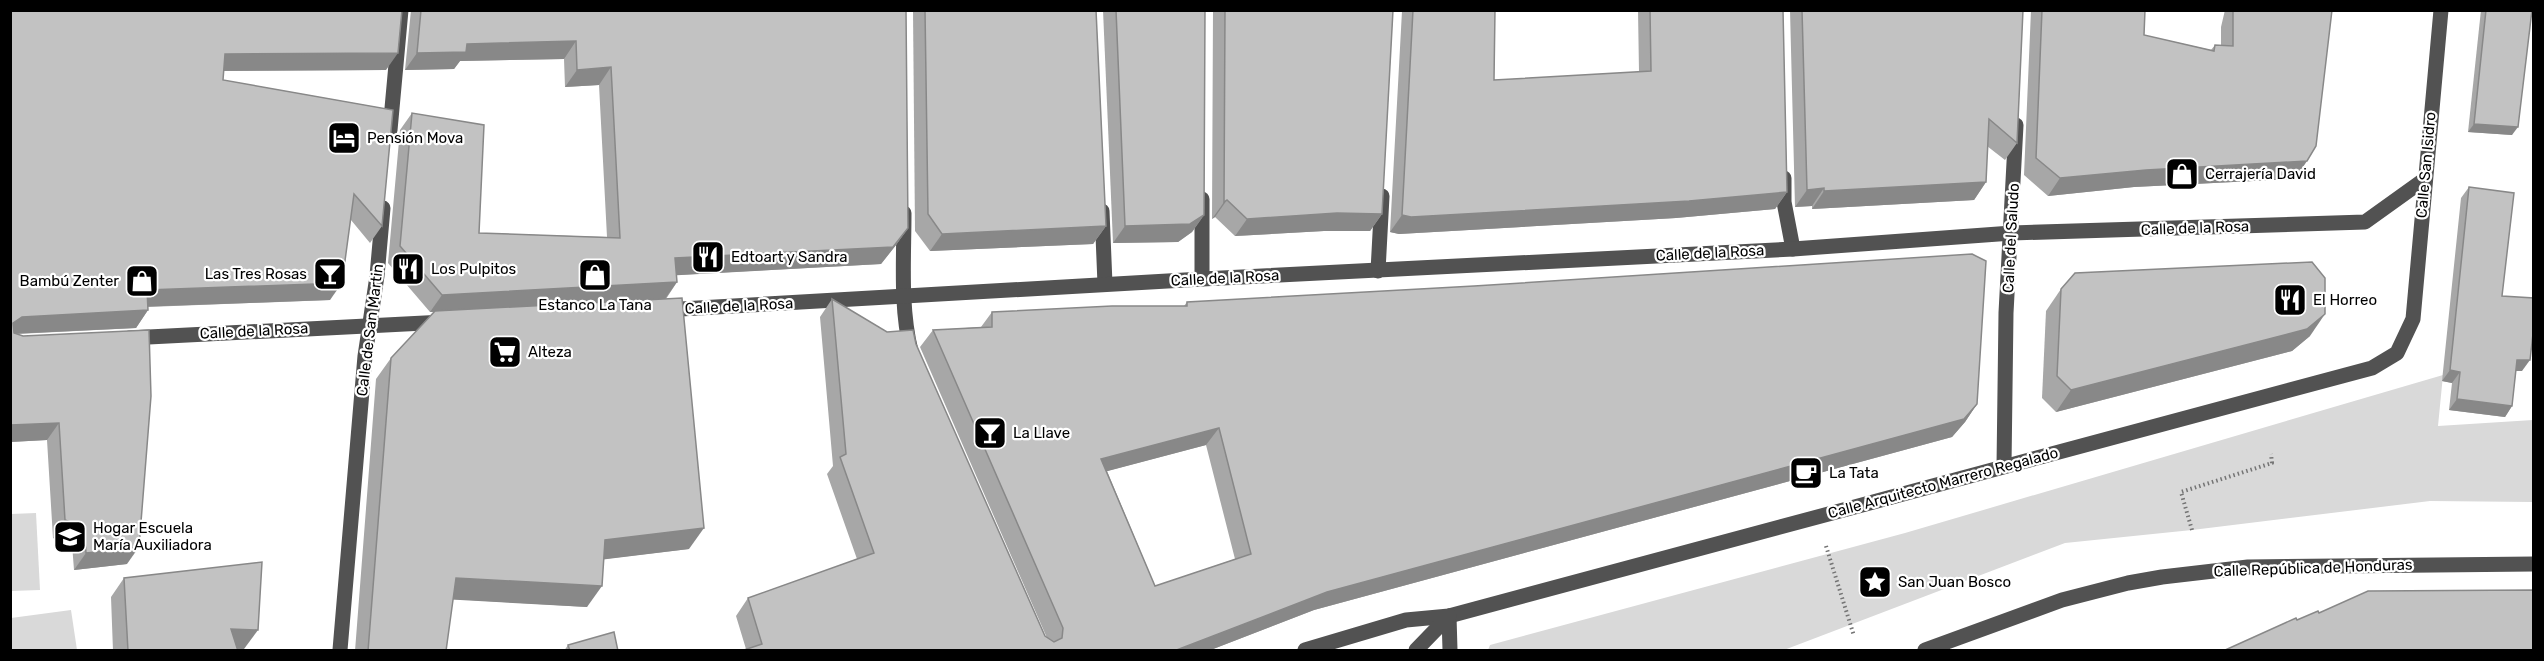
<svg xmlns="http://www.w3.org/2000/svg" width="2544" height="661" viewBox="0 0 2544 661" font-family="Rubik,sans-serif">
<style>
.green{fill:#d9d9d9}
.lines{fill:none;stroke-linecap:round;stroke-linejoin:round}
.path{stroke:#747474;stroke-width:4;stroke-dasharray:1.5 3;stroke-linecap:butt}
.minor{stroke:#525252;stroke-width:15}
.wall{fill:#a7a7a7;fill-rule:evenodd}
.shaded-wall{fill:#888}
.building{fill:#c2c2c2;stroke:#888;stroke-width:1.5;fill-rule:evenodd}
.labels{text-anchor:middle;dominant-baseline:central;stroke-width:4.5;stroke-linejoin:round;paint-order:stroke}
.poi-label{font-size:15px;fill:#000;stroke:#fff;text-anchor:start}
.street-label{font-size:15px;fill:#000;stroke:#fff}
</style>
<rect width="100%" height="100%" fill="#fff"/>
<g class="green">
<polygon points="2443,375 2438,426 2533,420 2533,502 2430,501 2192,530 2065,543 1784,650 1488,650 1490,645 1905,533"/>
<polygon points="36,513 40,590 11,591 11,514"/>
<polygon points="71,610 77,650 11,650 11,618"/>
</g>
<g class="lines">
<g class="path">
<polyline points="2192,530 2181,492 2272,463 2271,454"/>
<polyline points="1826,546 1854,636"/>
</g>
<g class="minor">
<polyline points="390,130 401,10"/>
<polyline points="1784,178 1784,202 1793,249"/>
<polyline points="1102,211 1105,284"/>
<path d="M904 213C904 258 900 307 911 351"/>
<polyline points="1378,271 1382,196"/>
<polyline points="1202,279 1202,199"/>
<polyline points="663,310 1202,279 1793,249 2012,233 2365,222 2425,179"/>
<polyline points="129,338 444,322"/>
<polyline points="2004,466 2006,313 2016,125"/>
<polyline points="1449,616 1450,650"/>
<polyline points="340,650 365,356 377,276 383,208"/>
<polyline points="1305,650 1406,620 1449,616 1475,609 2372,368 2397,353 2413,319 2441,10"/>
<polyline points="1416,650 1449,616"/>
<polyline points="1925,650 2062,600 2128,583 2162,577 2248,567 2534,564"/>
</g>
</g>
<g class="wall">
<polygon points="10,10 386,70 223,71 223,80 393,110 382,226 370,243 351,220 330,300 148,307 148,310 136,328 17,334 127,564 74,570 72,544 53,538 47,440 10,442"/>
<polygon points="411,10 906,10 908,228 896,245 881,264 677,275 677,282 666,299 689,549 604,559 587,607 453,599 446,651 355,651 376,379 391,358 434,312 430,312 388,263 400,130 412,113 479,233 607,237 599,85 565,87 564,59 460,61 454,69 405,70"/>
<polygon points="913,10 1096,10 1106,226 1093,244 930,251 915,231"/>
<polygon points="1103,10 1205,10 1204,215 1192,232 1178,242 1113,243"/>
<polygon points="1213,10 1393,10 1382,214 1370,231 1324,231 1235,236 1215,217 1212,219"/>
<polygon points="1495,10 1494,80 1639,72 1638,10 1783,10 1787,192 1775,209 1676,218 1399,234 1390,232 1402,11"/>
<polygon points="1790,10 2023,10 2017,143 2005,160 1987,146 1986,182 1974,200 1812,209 1812,206 1795,207"/>
<polygon points="2031,10 2145,10 2144,35 2211,50 2215,45 2221,45 2221,27 2225,10 2332,10 2295,179 2134,187 2048,196 2024,175"/>
<polygon points="2481,10 2532,10 2512,135 2468,132"/>
<polygon points="2469,187 2502,296 2522,371 2516,371 2512,406 2505,417 2449,410 2452,383 2442,381 2461,198"/>
<polygon points="2061,289 2310,336 2292,351 2056,412 2042,398 2046,311"/>
<path d="M832 299 887 332 916 344 1045 636 1047 638 920 347 933 330 981 327 992 312 1184 306 1187 302 1977 404 1965 422 1952 437 1314 610 1208 651H741L746 649 736 616 748 598 857 559 827 474 833 466 820 317ZM1206 445 1235 559 1155 586 1107 471Z"/>
<polygon points="124,578 244,649 237,649 238,651 113,651 111,597"/>
<polygon points="568,645 618,651 564,651"/>
</g>
<g class="shaded-wall">
<polygon points="576,41 564,59 460,61 454,69 405,70 417,53 467,44"/>
<polygon points="398,53 386,70 213,71 225,54"/>
<polygon points="611,67 599,85 565,87 577,70"/>
<polygon points="2474,124 2518,127 2512,135 2468,132"/>
<polygon points="2307,161 2295,179 2134,187 2048,196 2060,178 2146,170"/>
<polygon points="1986,182 1974,200 1812,209 1824,191"/>
<polygon points="1824,188 1812,206 1795,207 1807,190"/>
<polygon points="1787,192 1775,209 1676,218 1399,234 1390,232 1402,215"/>
<polygon points="1227,200 1215,217 1212,219 1224,202"/>
<polygon points="1337,213 1382,214 1370,231 1324,231 1235,236 1247,219"/>
<polygon points="1204,215 1192,232 1178,242 1113,243 1125,226"/>
<polygon points="1106,226 1093,244 930,251 942,234"/>
<polygon points="908,228 896,245 881,264 663,276 675,258"/>
<polygon points="677,282 665,299 430,312 442,295"/>
<polygon points="342,283 330,300 135,307 147,290"/>
<polygon points="148,310 136,328 10,334 13,323 22,317"/>
<polygon points="2325,314 2310,336 2292,351 2056,412 2071,390"/>
<polygon points="2517,360 2530,360 2522,371 2509,371"/>
<polygon points="2450,370 2460,372 2452,383 2442,381"/>
<polygon points="2457,399 2512,406 2505,417 2449,410"/>
<polygon points="1977,404 1965,422 1952,437 1314,610 1208,651 1174,651 1327,592"/>
<polygon points="59,423 47,440 10,442 10,425"/>
<polygon points="1219,428 1206,445 1089,476 1101,459"/>
<polygon points="65,520 84,527 72,544 53,538"/>
<polygon points="704,528 689,549 591,561 605,540"/>
<polygon points="139,547 127,564 74,570 86,553"/>
<polygon points="456,578 602,586 587,607 442,599"/>
<polygon points="231,629 258,630 244,649 217,648"/>
</g>
<g class="building">
<polygon points="10,10 402,10 398,53 225,54 223,80 393,110 382,226 354,194 342,283 147,290 148,310 22,317 13,323 14,333 23,336 149,330 151,396 139,547 86,553 84,527 65,520 59,423 10,425"/>
<polygon points="421,10 906,10 908,228 893,247 675,258 677,282 442,295 400,246 412,113 484,125 479,233 620,238 611,67 577,70 576,41 467,44 466,52 417,53"/>
<polygon points="925,10 1096,10 1106,226 942,234 928,214"/>
<polygon points="1116,10 1205,10 1204,215 1190,224 1125,226"/>
<polygon points="1225,10 1393,10 1382,214 1337,213 1247,219 1227,200 1224,202"/>
<polygon points="1413,10 1495,10 1494,80 1651,71 1650,10 1783,10 1787,192 1689,201 1411,217 1402,215"/>
<polygon points="1802,10 2023,10 2017,143 1989,119 1986,182 1824,191 1824,188 1807,190"/>
<polygon points="2042,10 2145,10 2144,35 2214,51 2215,45 2233,46 2233,10 2332,10 2316,146 2307,161 2146,170 2060,178 2036,158"/>
<polygon points="2486,10 2532,10 2518,127 2474,124"/>
<polygon points="2469,187 2514,193 2502,296 2534,298 2534,325 2530,360 2517,360 2512,406 2457,399 2460,372 2450,370"/>
<path d="M1972 254 1986 261 1977 404 1964 419 1327 592 1174 651H741L762 644 748 598 874 553 840 457 846 454 832 299 887 332 913 330 916 344 1045 636 1054 642 1062 638 1063 628 933 330 992 327V312L1112 306H1187V302L1474 286ZM1219 428 1251 554 1155 586 1101 459Z"/>
<polygon points="2312,262 2325,278 2325,314 2307,329 2071,390 2057,376 2061,289 2075,273"/>
<polygon points="682,298 704,528 605,540 602,586 456,578 446,651 368,651 391,358 435,311"/>
<polygon points="262,562 258,630 231,629 238,651 128,651 124,578"/>
<polygon points="2534,590 2534,651 2223,651 2296,618 2297,620 2318,611 2319,613 2368,591"/>
<polygon points="614,632 618,651 570,651 568,645"/>
</g>
<defs>
<g id="hotel-square" transform="scale(1.725)"><rect x="-9" y="-9" width="18" height="18" rx="4" fill="#000" stroke="#fff"/><path d="M-6-4.5h1.5V1H6V5H4.5V3h-9V5H-6ZM-4 0a1.8 1.8 0 1 1 3.6 0ZM.5 0V-2.5h3Q6-2.5 6 0Z" fill="#fff"/></g>
<g id="shop-square" transform="scale(1.725)"><rect x="-9" y="-9" width="18" height="18" rx="4" fill="#000" stroke="#fff"/><path d="M-5-2.5h2.3a2.7 3.5 0 0 1 5.4 0H5L5.5 6h-11ZM-1.5-2.5h3a1.5 2.3 0 0 0-3 0Z" fill="#fff"/></g>
<g id="restaurant-square" transform="scale(1.725)"><rect x="-9" y="-9" width="18" height="18" rx="4" fill="#000" stroke="#fff"/><path d="M-5-6h1v4h1v-4h1v4h1v-4h1v5L-1.5 .5V6h-2V.5L-5-1ZM5-6V6H3V1.5H1.5Q1.5-4 5-6Z" fill="#fff"/></g>
<g id="bar-square" transform="scale(1.725)"><rect x="-9" y="-9" width="18" height="18" rx="4" fill="#000" stroke="#fff"/><path d="M-6-5H6L.8 .8V4.5H3.5V6h-7V4.5H-.8V.8Z" fill="#fff"/></g>
<g id="supermarket-square" transform="scale(1.725)"><rect x="-9" y="-9" width="18" height="18" rx="4" fill="#000" stroke="#fff"/><path d="M-6-5.5h2.5l.6 2H6L4.5 2H-2.5L-4.4-4H-6ZM-1.5 3.2a1.3 1.3 0 1 0 .1 0ZM3 3.2a1.3 1.3 0 1 0 .1 0Z" fill="#fff"/></g>
<g id="cafe-square" transform="scale(1.725)"><rect x="-9" y="-9" width="18" height="18" rx="4" fill="#000" stroke="#fff"/><path d="M-5.5-4.5H6V0H3Q3 3.5 0 3.5H-2.5Q-5.5 3.5-5.5 0ZM3-3.2v2h1.7v-2ZM-6 4.5H4V6H-6Z" fill="#fff"/></g>
<g id="school-square" transform="scale(1.725)"><rect x="-9" y="-9" width="18" height="18" rx="4" fill="#000" stroke="#fff"/><path d="M0-5L7-2L0 1L-7-2ZM-4 1L0 2.5L4 1V4Q0 6-4 4Z" fill="#fff"/></g>
<g id="sight-square" transform="scale(1.725)"><rect x="-9" y="-9" width="18" height="18" rx="4" fill="#000" stroke="#fff"/><path d="M0-6L1.8-2.2L6-1.7L2.9 1.2L3.7 5.4L0 3.3L-3.7 5.4L-2.9 1.2L-6-1.7L-1.8-2.2Z" fill="#fff"/></g>
</defs>
<g fill-rule="evenodd">
<use href="#hotel-square" x="344" y="138"/>
<use href="#shop-square" x="2182" y="174"/>
<use href="#restaurant-square" x="708" y="257"/>
<use href="#restaurant-square" x="408" y="269"/>
<use href="#bar-square" x="330" y="274"/>
<use href="#shop-square" x="595" y="275"/>
<use href="#shop-square" x="142" y="281"/>
<use href="#restaurant-square" x="2290" y="300"/>
<use href="#supermarket-square" x="505" y="352"/>
<use href="#bar-square" x="990" y="433"/>
<use href="#cafe-square" x="1806" y="473"/>
<use href="#school-square" x="70" y="537"/>
<use href="#sight-square" x="1875" y="582"/>
</g>
<g class="labels">
<g class="poi-label">
<text x="367" y="138">Pensión Mova</text>
<text x="2205" y="174">Cerrajería David</text>
<text x="731" y="257">Edtoart y Sandra</text>
<text x="431" y="269">Los Pulpitos</text>
<text x="307" y="274" text-anchor="end">Las Tres Rosas</text>
<text x="119" y="281" text-anchor="end">Bambú Zenter</text>
<text x="2313" y="300">El Horreo</text>
<text x="595" y="305" text-anchor="middle">Estanco La Tana</text>
<text x="528" y="352">Alteza</text>
<text x="1013" y="433">La Llave</text>
<text x="1829" y="473">La Tata</text>
<text x="93" y="528">Hogar Escuela<tspan x="93" dy="17">María Auxiliadora</tspan></text>
<text x="1898" y="582">San Juan Bosco</text>
</g>
<g class="street-label">
<text transform="translate(2426 165) rotate(-85)">Calle San Isidro</text>
<text transform="translate(2195 228) rotate(-2)">Calle de la Rosa</text>
<text transform="translate(2011 238) rotate(-87)">Calle del Saludo</text>
<text transform="translate(1710 253) rotate(-3)">Calle de la Rosa</text>
<text transform="translate(1225 278) rotate(-3)">Calle de la Rosa</text>
<text transform="translate(739 306) rotate(-3)">Calle de la Rosa</text>
<text transform="translate(370 330) rotate(-83)">Calle de San Martin</text>
<text transform="translate(254 331) rotate(-3)">Calle de la Rosa</text>
<text transform="translate(1943 483) rotate(-15)">Calle Arquitecto Marrero Regalado</text>
<text transform="translate(2313 568) rotate(-2)">Calle República de Honduras</text>
</g>
</g>
<rect width="2544" height="661" fill="none" stroke="#000000" stroke-width="24"/>
</svg>
